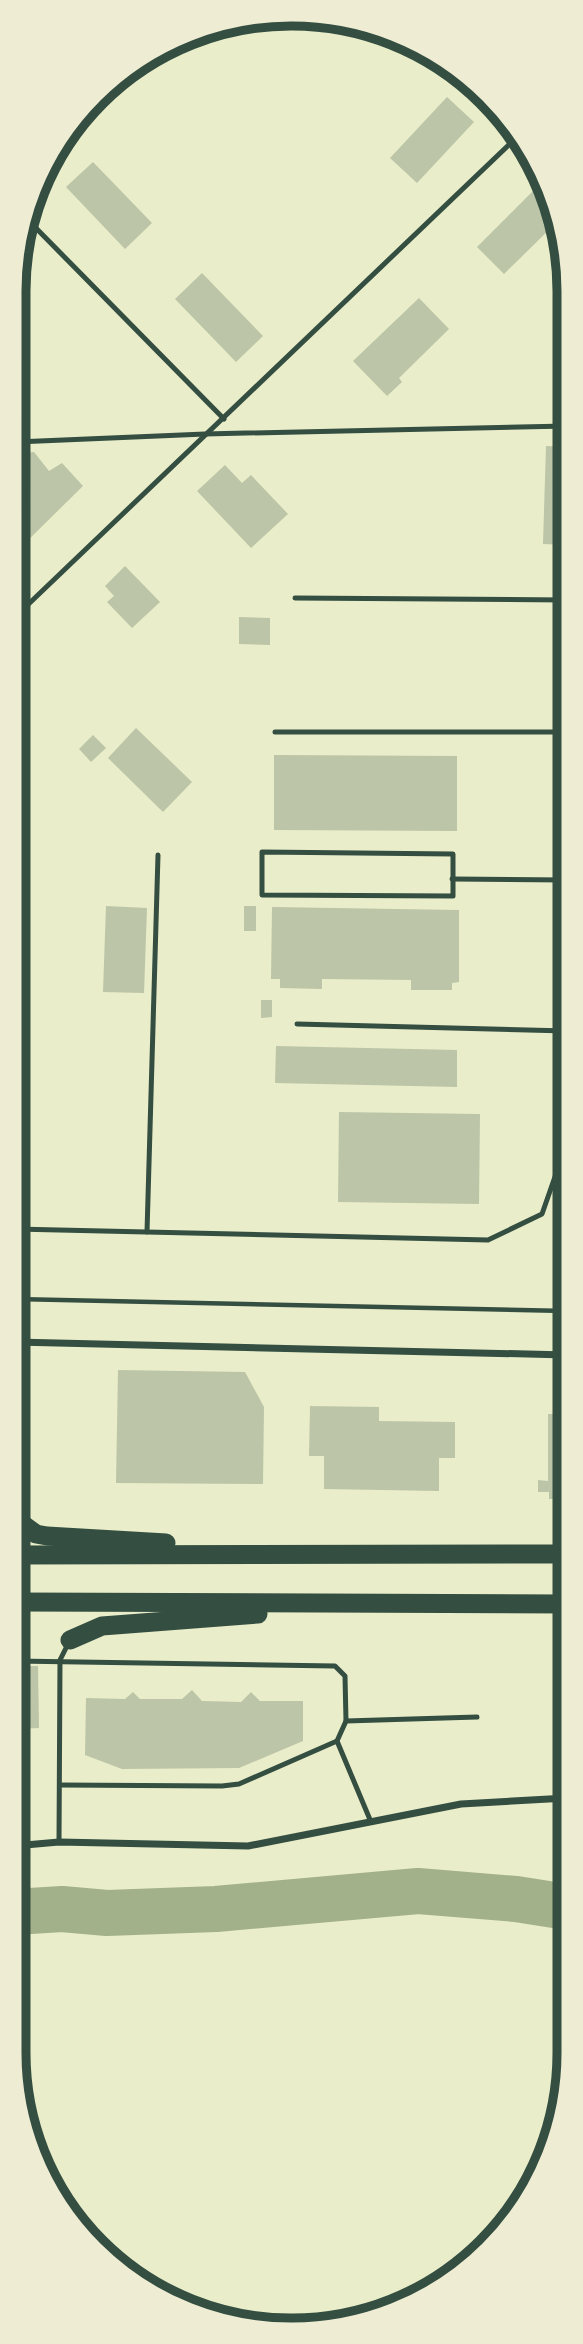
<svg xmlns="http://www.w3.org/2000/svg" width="583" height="2344" viewBox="0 0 583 2344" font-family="Raleway,sans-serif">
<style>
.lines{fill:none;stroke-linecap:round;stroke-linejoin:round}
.river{stroke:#a3b18a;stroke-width:46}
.building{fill:#bcc5a7}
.path{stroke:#344e41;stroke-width:4.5}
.service{stroke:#344e41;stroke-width:5}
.minor{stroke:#344e41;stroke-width:7}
.trunk{stroke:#344e41;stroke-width:19}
.rim{fill:none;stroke:#344e41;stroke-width:9}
</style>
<rect width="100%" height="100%" fill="#e9edc9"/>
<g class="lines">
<polyline class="river" points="14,1912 62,1909 107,1913 216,1909 418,1891 516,1899 567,1907"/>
</g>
<g class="building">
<polygon points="157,54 122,91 113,82 123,71"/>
<polygon points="447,97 474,122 417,183 390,158"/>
<polygon points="93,162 152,223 125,249 66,187"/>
<polygon points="536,188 551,203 557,222 504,274 477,247"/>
<polygon points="202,273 263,336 236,362 175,299"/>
<polygon points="419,298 449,329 399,378 402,382 387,396 353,361"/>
<polygon points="546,446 567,447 567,545 543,544"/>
<polygon points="34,452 49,471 62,463 83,486 16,552 16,454"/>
<polygon points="225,465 242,483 251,475 288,514 251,548 197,491"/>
<polygon points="125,566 160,602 132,628 107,602 114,596 105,586"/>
<polygon points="239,617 270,618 270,645 239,644"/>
<polygon points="136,728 192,782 163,812 108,758"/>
<polygon points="93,735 106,748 91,762 79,749"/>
<polygon points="274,755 457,756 457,831 274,830"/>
<polygon points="106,906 147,908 144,993 103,992"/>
<rect x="244" y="906" width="12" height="25"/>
<polygon points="272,907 459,910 459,982 452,983 452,990 411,990 411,980 322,979 322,989 280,988 280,979 271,979"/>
<polygon points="261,1000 272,1000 272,1017 261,1018"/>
<polygon points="276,1046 457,1050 457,1087 275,1083"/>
<polygon points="339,1112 480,1114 479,1204 338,1202"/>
<polygon points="118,1370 245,1372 264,1407 263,1484 116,1483"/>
<polygon points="310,1406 379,1407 379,1421 455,1422 455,1458 439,1458 439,1491 324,1489 324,1456 309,1456"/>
<polygon points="548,1414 567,1414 567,1499 549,1499 549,1492 538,1492 538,1480 548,1481"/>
<polygon points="15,1666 38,1666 39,1728 14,1729"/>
<polygon points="192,1690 202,1701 241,1702 251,1692 260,1701 303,1701 303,1741 239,1768 122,1769 85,1755 86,1698 125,1699 133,1692 140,1699 182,1699"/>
</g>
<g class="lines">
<polyline class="path" points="15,1299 567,1311"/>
<g class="service">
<polyline points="28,220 224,419"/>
<polyline points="16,442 205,434 567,426"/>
<polyline points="295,598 567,600"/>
<polyline points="16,616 517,137"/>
<polyline points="275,732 567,732"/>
<polygon points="262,852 453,854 453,896 262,895"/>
<polyline points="452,879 566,880"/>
<polyline points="297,1024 567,1031"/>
<polyline points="15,1229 488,1240 542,1214 557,1171 567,850"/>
<polyline points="147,1232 158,855"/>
<polyline points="15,1661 335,1666 345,1676 346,1721 337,1741 371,1822"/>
<polyline points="346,1721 477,1717"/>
<polyline points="60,1785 222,1786 239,1784 337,1741"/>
<polyline points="557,1799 559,1668 567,1655"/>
<polyline points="59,1842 60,1660 68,1644"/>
</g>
<g class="minor">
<polyline points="15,1342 567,1355"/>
<polyline points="14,1846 59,1842 248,1846 461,1804 567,1798"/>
</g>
<g class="trunk">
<polyline points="18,1521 36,1534 47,1536 166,1543"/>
<polyline points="15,1555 567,1554"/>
<polyline points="15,1602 567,1604"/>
<polyline points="70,1640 102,1626 258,1614"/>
</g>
</g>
<path d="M0 0H583V2344H0ZM291 26H292A265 265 0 0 1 557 291V2053A265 265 0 0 1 292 2318H291A265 265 0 0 1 26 2053V291A265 265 0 0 1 291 26Z" fill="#eeecd3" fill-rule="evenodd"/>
<path class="rim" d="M291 26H292A265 265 0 0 1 557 291V2053A265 265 0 0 1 292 2318H291A265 265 0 0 1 26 2053V291A265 265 0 0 1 291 26Z"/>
</svg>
